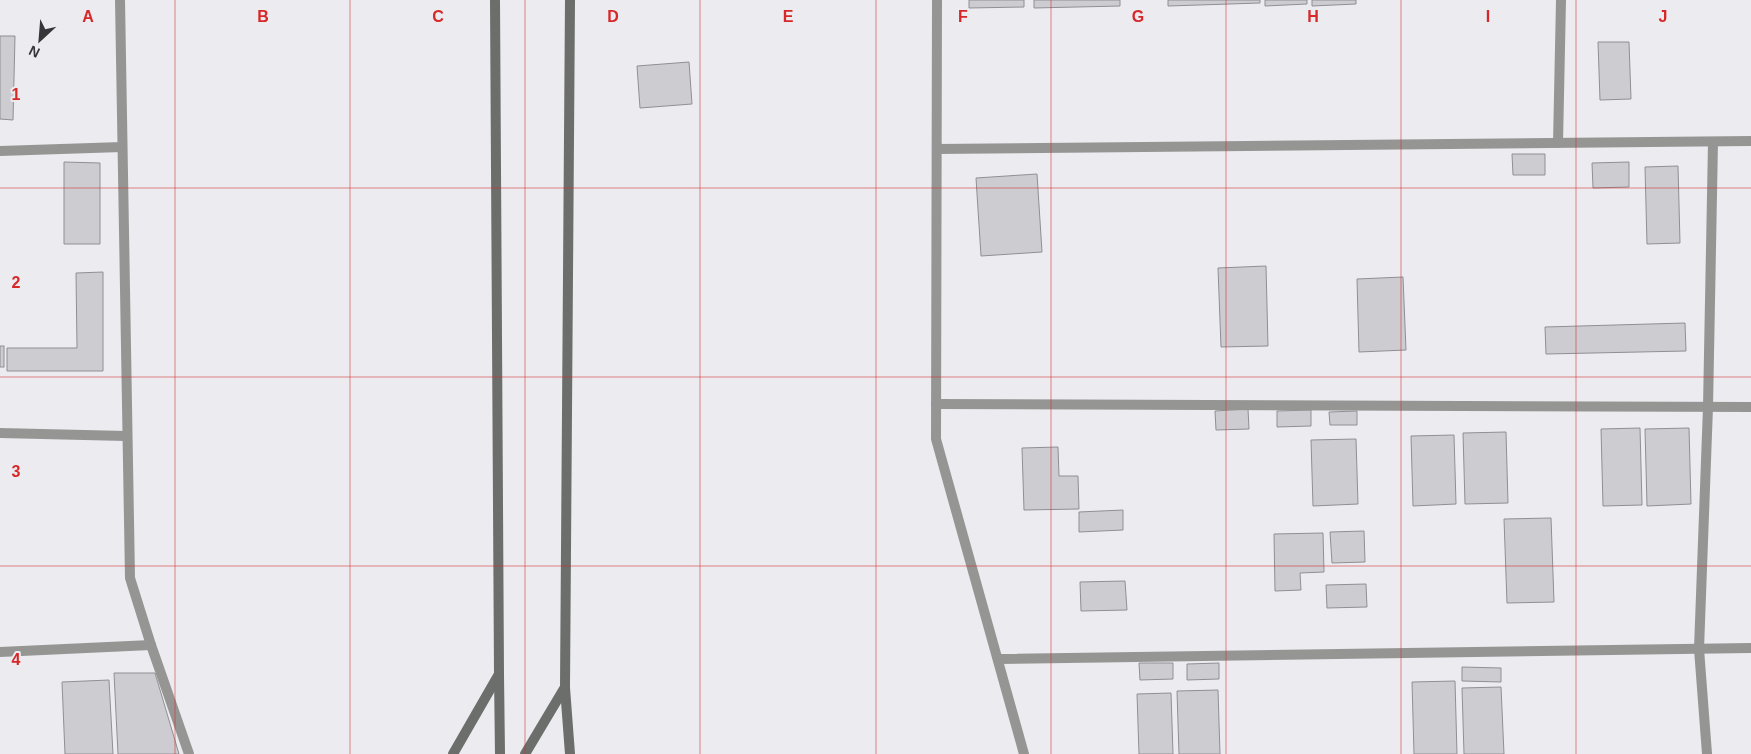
<svg xmlns="http://www.w3.org/2000/svg" width="1751" height="754" viewBox="0 0 1751 754" font-family="Arial,sans-serif">
<style>
.building{fill:#ccccd1;stroke:#909094}
.lines{fill:none;stroke-linecap:round;stroke-linejoin:round}
.street{stroke:#959694;stroke-width:10}
.secondary{stroke:#6c6e6b;stroke-width:10}
.grid{fill:none;stroke:#d62828;stroke-width:1;stroke-opacity:0.55}
.grid-label{font-size:16px;text-anchor:middle;font-weight:bold;fill:#d62828;stroke:#ebebf0;stroke-width:4;stroke-linejoin:round;paint-order:stroke}
</style>
<rect width="100%" height="100%" fill="#ebebf0"/>
<g class="building">
<polygon points="969,0 1024,0 1024,7 969,8"/>
<polygon points="1034,0 1120,0 1120,6 1034,8"/>
<polygon points="1168,0 1260,0 1260,3 1168,6"/>
<polygon points="1265,0 1307,0 1307,4 1265,6"/>
<polygon points="1312,0 1356,0 1356,4 1312,6"/>
<polygon points="0,36 15,36 13,120 0,119"/>
<polygon points="1598,42 1629,42 1631,99 1600,100"/>
<polygon points="689,62 692,104 640,108 637,66"/>
<polygon points="1512,154 1545,154 1545,175 1513,175"/>
<polygon points="64,162 100,163 100,244 64,244"/>
<polygon points="1629,162 1629,187 1593,188 1592,163"/>
<polygon points="1678,166 1680,243 1647,244 1645,167"/>
<polygon points="1037,174 1042,252 981,256 976,178"/>
<polygon points="1266,266 1268,346 1221,347 1218,268"/>
<polygon points="103,272 103,371 7,371 7,348 77,348 76,273"/>
<polygon points="1403,277 1406,350 1359,352 1357,279"/>
<polygon points="1685,323 1686,351 1546,354 1545,327"/>
<rect x="0" y="346" width="4" height="21"/>
<polygon points="1248,409 1249,429 1216,430 1215,411"/>
<polygon points="1311,410 1311,426 1277,427 1277,411"/>
<polygon points="1357,411 1357,425 1330,425 1329,412"/>
<polygon points="1640,428 1642,505 1603,506 1601,429"/>
<polygon points="1689,428 1691,504 1647,506 1645,429"/>
<polygon points="1506,432 1508,503 1465,504 1463,433"/>
<polygon points="1454,435 1456,504 1413,506 1411,436"/>
<polygon points="1356,439 1358,504 1313,506 1311,440"/>
<polygon points="1058,447 1059,476 1078,476 1079,509 1024,510 1022,448"/>
<polygon points="1123,510 1123,530 1079,532 1079,512"/>
<polygon points="1551,518 1554,602 1507,603 1504,519"/>
<polygon points="1364,531 1365,562 1332,563 1330,532"/>
<polygon points="1323,533 1324,572 1300,573 1301,590 1275,591 1274,534"/>
<polygon points="1125,581 1127,610 1081,611 1080,582"/>
<polygon points="1366,584 1367,607 1327,608 1326,585"/>
<polygon points="1139,663 1173,663 1173,679 1140,680"/>
<polygon points="1219,663 1219,679 1187,680 1187,664"/>
<polygon points="1462,667 1501,668 1501,682 1462,681"/>
<polygon points="114,673 155,673 179,754 118,754"/>
<polygon points="109,680 113,754 65,754 62,682"/>
<polygon points="1455,681 1457,754 1414,754 1412,682"/>
<polygon points="1501,687 1504,754 1464,754 1462,688"/>
<polygon points="1218,690 1220,754 1179,754 1177,691"/>
<polygon points="1171,693 1173,754 1139,754 1137,694"/>
</g>
<g class="lines">
<g class="street">
<polyline points="120,0 130,578 151,645 189,754"/>
<polyline points="937,0 936,439 1024,754"/>
<polyline points="1558,143 1561,0"/>
<polyline points="937,149 1751,141"/>
<polyline points="0,151 122,147"/>
<polyline points="936,404 1751,407"/>
<polyline points="0,433 126,436"/>
<polyline points="0,652 151,645"/>
<polyline points="998,659 1751,648"/>
<polyline points="1707,754 1699,649 1708,407 1713,142"/>
</g>
<g class="secondary">
<polyline points="499,675 500,754"/>
<polyline points="565,688 570,754"/>
<polyline points="453,754 499,674 495,0"/>
<polyline points="525,754 565,687 570,0"/>
</g>
</g>
<path class="grid" d="M175 0V754M350 0V754M525 0V754M700 0V754M876 0V754M1051 0V754M1226 0V754M1401 0V754M1576 0V754M0 188H1751M0 377H1751M0 566H1751"/>
<g class="grid-label">
<text x="88" y="22">A</text>
<text x="263" y="22">B</text>
<text x="438" y="22">C</text>
<text x="613" y="22">D</text>
<text x="788" y="22">E</text>
<text x="963" y="22">F</text>
<text x="1138" y="22">G</text>
<text x="1313" y="22">H</text>
<text x="1488" y="22">I</text>
<text x="1663" y="22">J</text>
<text x="16" y="100">1</text>
<text x="16" y="288">2</text>
<text x="16" y="477">3</text>
<text x="16" y="665">4</text>
</g>
<g transform="translate(40 40) rotate(206)" stroke="#ebebf0" stroke-width="4" paint-order="stroke">
<path d="M0-4L9 19L0 12L-9 19Z" fill="#363537"/>
<text y="-8" font-size="14" font-weight="bold" text-anchor="middle" fill="#363537">N</text>
</g>
</svg>
